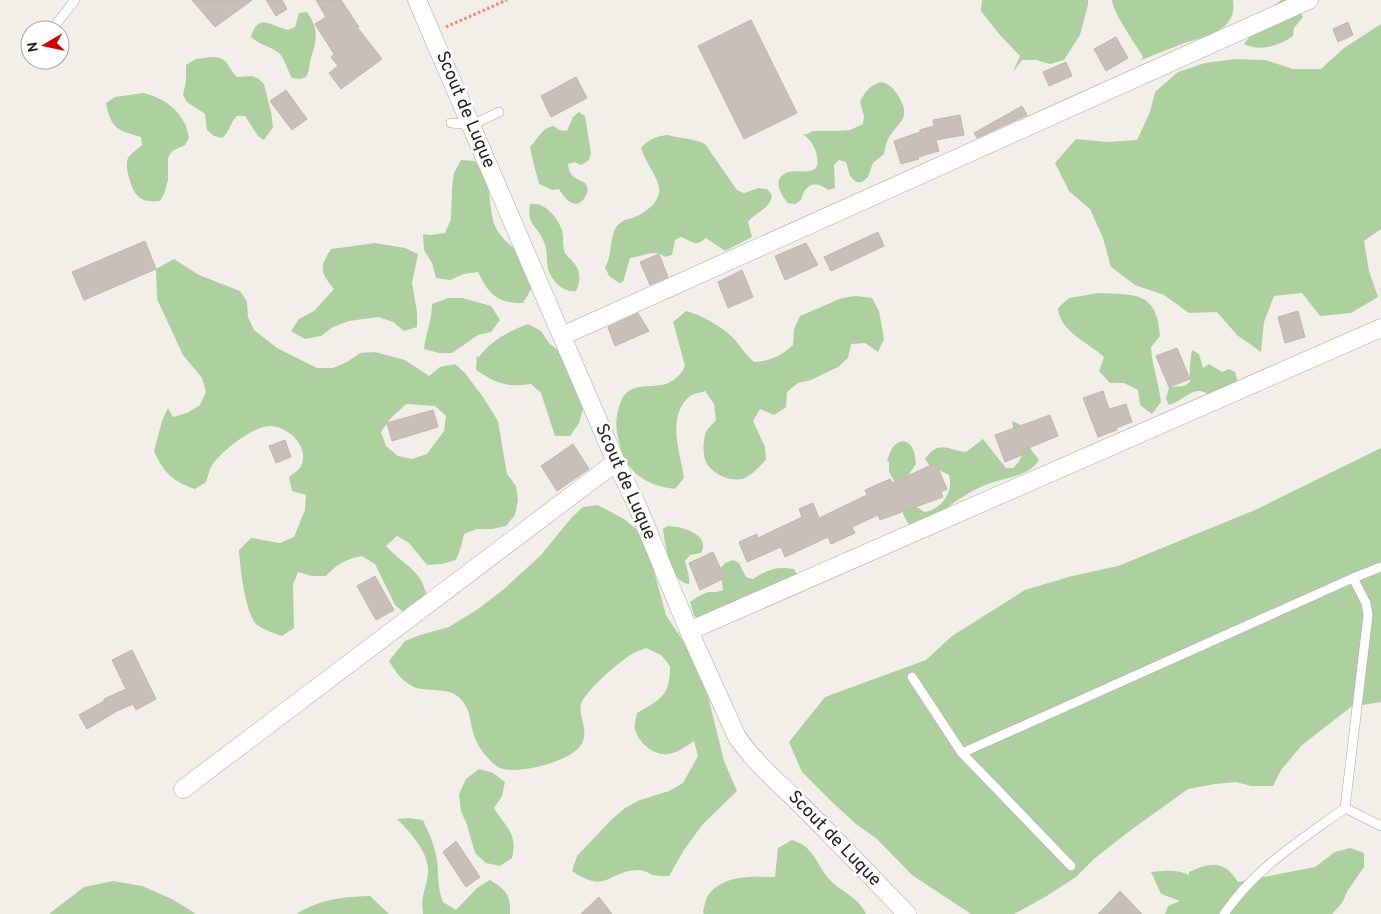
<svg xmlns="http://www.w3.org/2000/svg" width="1381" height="914" viewBox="0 0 1381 914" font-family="Overpass,sans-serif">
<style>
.forest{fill:#add19e;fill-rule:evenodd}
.building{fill:#c7bfb8;stroke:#c4b6ab}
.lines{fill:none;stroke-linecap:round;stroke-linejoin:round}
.lane-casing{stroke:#a9a9a9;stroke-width:10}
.street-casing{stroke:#a9a9a9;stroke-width:19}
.path{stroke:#fa8072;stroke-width:3;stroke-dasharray:2.5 2.5;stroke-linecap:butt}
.lane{stroke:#fff;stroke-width:9}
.street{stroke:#fff;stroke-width:18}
.labels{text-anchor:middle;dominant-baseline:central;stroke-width:5;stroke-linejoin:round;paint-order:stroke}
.street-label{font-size:18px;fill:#222;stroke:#fff}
</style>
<rect width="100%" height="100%" fill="#f2efe9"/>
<g class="forest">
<polygon points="982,0 1088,0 1088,5 1080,35 1064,60 1050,64 1036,60 1022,60 1013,72 1020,56 999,34 981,11"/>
<path d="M1112 0H1233C1238 32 1204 36 1182 44 1168 49 1155 55 1141 60L1143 57C1135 43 1113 13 1112 0Z"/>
<path d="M1281 0H1294L1303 17 1294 28 1293 36C1279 46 1260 52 1244 44L1271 8Z"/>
<path d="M307 12C319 29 317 39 311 58 309 65 310 70 306 77L300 79 292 78C287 70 286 61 279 53 272 47 260 45 251 37 258 13 270 25 288 30L295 27 299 13Z"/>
<polygon points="1381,24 1381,229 1364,241 1369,271 1378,297 1351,313 1320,316 1302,293 1274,296 1264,322 1261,352 1237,335 1217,312 1189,313 1164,295 1135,285 1111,267 1103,238 1090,209 1069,191 1055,163 1076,139 1107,142 1137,140 1150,112 1155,92 1178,72 1205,63 1236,59 1265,60 1293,69 1321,69 1344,48"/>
<path d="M211 57C229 57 227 67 237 77L252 76 259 79 264 84 271 112 273 127 264 140 258 136 245 116H237C230 122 230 132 222 138L214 136 207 130 205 114 187 102 183 95 186 81V65L196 59Z"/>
<path d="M882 82C891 85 894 89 899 97 912 120 898 121 888 139 886 143 885 149 884 154L873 163 868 177 862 182H856L850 176 846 162 839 160 834 165 835 188 828 190C815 180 805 184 801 200L795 204 788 203C780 194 771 177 789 172 800 169 821 178 817 157 816 148 810 139 803 134H807L813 131H834L850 130 863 124 864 116 860 102C865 91 870 85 882 82Z"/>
<path d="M143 93C166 98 186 114 189 138L185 145 172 151 168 158V180L164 194 160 201C138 204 133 193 128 174 127 169 126 163 128 158 131 153 138 149 142 145L141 137C135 135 130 134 125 132 112 128 108 115 106 103L115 97Z"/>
<path d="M579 112 585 116 591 153 589 160 581 165 575 162 568 164C569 176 575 178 585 183L588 190C581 212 568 205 559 189L552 190 539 184C536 171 532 160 530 147 539 138 541 128 554 126L559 130 567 131 573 117Z"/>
<path d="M668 135C680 139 694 138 705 144L737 190 744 193 759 188 767 189 772 195C770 210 756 211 748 222L752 237 725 251 706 238C694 248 693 241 681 237L675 240 672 255 665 257C654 248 643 257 630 258L624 279 623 282 619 283 609 276 605 267C613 255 609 232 619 224 625 218 634 219 641 214 677 191 650 176 641 148 649 139 656 136 668 135Z"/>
<path d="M461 160 475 161C478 165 483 169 485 174 492 192 488 213 497 230 507 247 529 255 533 275 535 285 528 295 523 303 496 303 489 294 478 272L464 274 450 280 436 278 432 263 424 250 423 234 430 235 445 233 451 219 452 188 454 173Z"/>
<path d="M530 204C545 202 557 217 562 230 564 237 562 246 565 253 567 256 571 259 573 262 581 270 581 281 576 291 563 293 552 281 548 269 546 260 548 251 544 242 538 225 526 226 530 204Z"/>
<path d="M375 243 405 248 418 254 412 283 417 312V327L404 331 393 322 378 317 349 321 333 327 321 336 305 339 291 331 299 319 314 311 334 289C320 272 319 268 331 249Z"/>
<path d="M174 259 199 275 240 291 247 302 248 317 254 330 277 348 317 368H333L347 362 360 353 375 352 405 360 429 376 440 367 455 364 465 373 483 397 498 421 507 474 516 486 518 500 515 515 506 526 492 529H477L464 534 461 547 456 560 442 564 427 565 409 543 397 536 386 546C405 567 423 569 428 602L408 616 395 605 375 564 362 556C346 559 337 564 326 576H312L298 572 293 585 294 628 282 636C273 633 264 630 257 625 245 614 240 566 239 550L251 538 280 543 294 537 305 510 306 495 292 491 289 477C293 474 299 470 301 466 310 447 289 427 271 426 254 425 219 453 211 467 209 471 208 477 206 482L195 489C172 481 164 473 154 451L162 421 168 408 173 417 187 413 200 405 206 392 202 378 183 355 157 299 156 269ZM406 404 435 406 446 416 444 431 427 454 412 459 398 456 386 446 381 432 391 418Z"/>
<path d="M1099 293C1136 295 1157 291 1160 336L1151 347C1152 366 1159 383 1161 402L1152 414 1140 405 1138 390 1124 383H1110L1099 371 1104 357C1089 343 1059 331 1058 308L1069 298Z"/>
<path d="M856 296 872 298 879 311 884 339 878 352 865 343 851 344 848 358 838 367 811 380 798 383 787 392 786 407 774 415 760 409 753 421 765 447 766 460C759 467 753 474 745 478 732 483 714 475 707 464 702 456 703 440 706 432 708 428 713 424 716 420L714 404 705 391C700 393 694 393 690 396 666 416 680 452 684 478L675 489C642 485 624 470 618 437 615 425 616 411 622 399 632 378 661 393 676 378 680 375 683 370 685 366L673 322 686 311C702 315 726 329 736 341 742 349 747 356 754 362 771 361 781 356 793 345L794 329 800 316 842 298Z"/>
<path d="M448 298H462L491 306 500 320 491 332 478 335 452 353H439L424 349C426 333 432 320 432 304Z"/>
<path d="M528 324 541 331 549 343 560 352 583 394V409L579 423 570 436H555L541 393 531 384C507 388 496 383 476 370L477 354 478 358C492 340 507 332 528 324Z"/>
<path d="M1192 350 1199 354 1203 368 1209 364 1222 372 1229 369 1235 372 1239 386 1212 398C1194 381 1187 400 1169 405L1166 399 1169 387 1184 386 1190 382C1189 371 1190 361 1192 350Z"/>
<path d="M1012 421 1019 424 1027 444 1039 460C1028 478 1003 477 985 485 970 491 958 500 945 509 935 516 922 521 910 527L903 514 904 507C913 506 917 506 924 512 941 510 954 492 949 475L929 465 925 459C939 439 947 450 966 452L983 439 1006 468H1013C1033 450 1014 441 1012 421Z"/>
<path d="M903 441C914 443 915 455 916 464 910 473 905 480 897 486L889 472V461L887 462C890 452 892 443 903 441Z"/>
<polygon points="1381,448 1381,702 1351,707 1302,745 1281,770 1273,786 1251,786 1236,782 1215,784 1188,789 1131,830 1095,858 1076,877 1045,897 1014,914 971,914 912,875 877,839 856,824 831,801 802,772 789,742 825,697 926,660 952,636 1025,590 1072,576 1118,566 1255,510"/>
<path d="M598 505 624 519 636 529 644 542 654 571 666 615 691 653 706 688 724 761 737 791 702 825 684 850 669 876C664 876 658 876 653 875 648 873 644 870 638 870 607 871 607 895 572 871L577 856 611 820 625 808 640 800 669 791 683 783 698 756 694 741C686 746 678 753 668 754 655 756 638 743 635 729 634 725 636 718 637 713 661 699 670 696 670 666L661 655 646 648C642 650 637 651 632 654 620 661 585 691 581 704 578 717 590 730 581 745 570 762 517 775 500 768 496 766 490 761 488 758 481 751 475 741 473 732 470 722 470 711 464 703 450 682 425 696 409 684 400 679 394 669 389 661L405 641 420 635 449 627 478 609 504 589 540 556 572 517 583 507Z"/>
<path d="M667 526C680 526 712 534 701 553L690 555 685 561 689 576V584C670 583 665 543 663 529Z"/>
<path d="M733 560 739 563 746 577 753 579C769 569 776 566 794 569L798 576 700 619 694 616 690 602C696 598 702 593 710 592 716 592 718 592 723 590L720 569 725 563Z"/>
<path d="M479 769 493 773 505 782 502 796 494 808C506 828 518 833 512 858L500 866 486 863 475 853 467 825 461 811 459 794 466 779Z"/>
<path d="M408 818 423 820C429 833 435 846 437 860 439 876 437 887 443 902L456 910 477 888 490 880C506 890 511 895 510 914H423C420 895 427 888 428 872 429 852 410 832 397 819Z"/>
<path d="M792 840C797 842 803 844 806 847 817 857 821 872 832 882 844 893 859 898 866 914H704L703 912C704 908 705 901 707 897 722 874 752 877 775 877L778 848Z"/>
<path d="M1350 848 1364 853V867L1348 890 1342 903 1332 914H1165L1168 906 1180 901 1161 894 1151 872C1164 871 1177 869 1189 875V872C1211 862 1224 860 1238 882L1315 867 1335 852Z"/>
<polygon points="113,881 142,886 172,899 196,914 49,914 84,887"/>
<path d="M370 896 389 914H296C321 899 341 897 370 896Z"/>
</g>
<g class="building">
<polygon points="192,0 252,0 215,27"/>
<polygon points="266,0 282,0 287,9 276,16"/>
<polygon points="316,0 341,0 359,27 357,27 382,59 341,89 329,73 338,66 331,57 334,54 315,24 326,17"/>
<polygon points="751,20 797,113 744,139 698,46"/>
<polygon points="1348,22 1353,35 1338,42 1333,29"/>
<polygon points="1116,37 1128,58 1106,71 1094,49"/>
<polygon points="1066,62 1072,76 1049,86 1043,72"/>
<polygon points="576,77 587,98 551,117 541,96"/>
<polygon points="286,90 307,119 292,130 270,101"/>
<polygon points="1022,106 1027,115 977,138 974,133"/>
<polygon points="960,115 964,135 936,140 939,151 918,157 919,159 901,164 894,141 920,132 920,130 934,126 933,120"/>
<polygon points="878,232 884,246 831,271 824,257"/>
<polygon points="145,241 156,269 84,300 72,272"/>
<polygon points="806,243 818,265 785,280 775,256"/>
<polygon points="659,254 668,277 650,285 640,262"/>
<polygon points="742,270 753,297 728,308 718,282"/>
<polygon points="1298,311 1305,337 1285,343 1278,317"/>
<polygon points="638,313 649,331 615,346 608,327"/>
<polygon points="1177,348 1190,379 1169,387 1156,356"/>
<polygon points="1103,391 1109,409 1126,404 1132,422 1116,428 1117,430 1098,437 1083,398"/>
<polygon points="433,410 438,427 392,441 387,423"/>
<polygon points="1050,415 1058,436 1021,451 1022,455 1005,462 995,435"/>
<polygon points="285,440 291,457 276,463 269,446"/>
<polygon points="573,444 589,469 557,491 541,466"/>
<polygon points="936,463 947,489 941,492 943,497 880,520 878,515 852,527 855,533 831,544 828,537 785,557 781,547 747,562 739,542 757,534 758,538 802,517 799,509 813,503 819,518 867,495 865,490 890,479 892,483"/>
<polygon points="713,552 725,578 700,590 689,563"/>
<polygon points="375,576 394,610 376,620 357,586"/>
<polygon points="132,650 156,699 136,710 133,704 117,711 87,729 79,715 104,701 104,699 126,689 112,660"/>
<polygon points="456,841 480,877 466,887 443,852"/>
<polygon points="1120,891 1142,914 1098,914 1110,902"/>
<polygon points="599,897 612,914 581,914"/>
</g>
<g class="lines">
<g class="lane-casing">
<g id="lane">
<polyline points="54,27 75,0"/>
<polyline points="451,123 472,125 499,112"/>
<polyline points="1353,578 1366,603 1368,615 1345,808 1381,826"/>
<polyline points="912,677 962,753 1353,578 1381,567"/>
<polyline points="962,753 1071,866"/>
<path d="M1224 914C1255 868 1301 840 1345 808"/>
</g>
</g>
<g class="street-casing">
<g id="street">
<path d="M417 0 616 462 639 510 689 631 737 737C755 763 778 782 800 804 836 840 872 877 907 914"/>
<polyline points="562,336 1309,0"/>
<polyline points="689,631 1381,328"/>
<polyline points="183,789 616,462"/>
</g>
</g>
<polyline class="path" points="446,27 507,0"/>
<use href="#lane" class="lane"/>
<use href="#street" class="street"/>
</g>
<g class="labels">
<g class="street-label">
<text transform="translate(465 110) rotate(67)">Scout de Luque</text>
<text transform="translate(625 482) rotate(66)">Scout de Luque</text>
<text transform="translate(834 839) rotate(46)">Scout de Luque</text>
</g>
</g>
<g transform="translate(45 45) rotate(261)"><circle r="24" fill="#ffffff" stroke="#a7a7a7"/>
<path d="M0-4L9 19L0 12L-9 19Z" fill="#d40000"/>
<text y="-8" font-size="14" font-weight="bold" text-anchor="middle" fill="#222222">N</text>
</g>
</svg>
